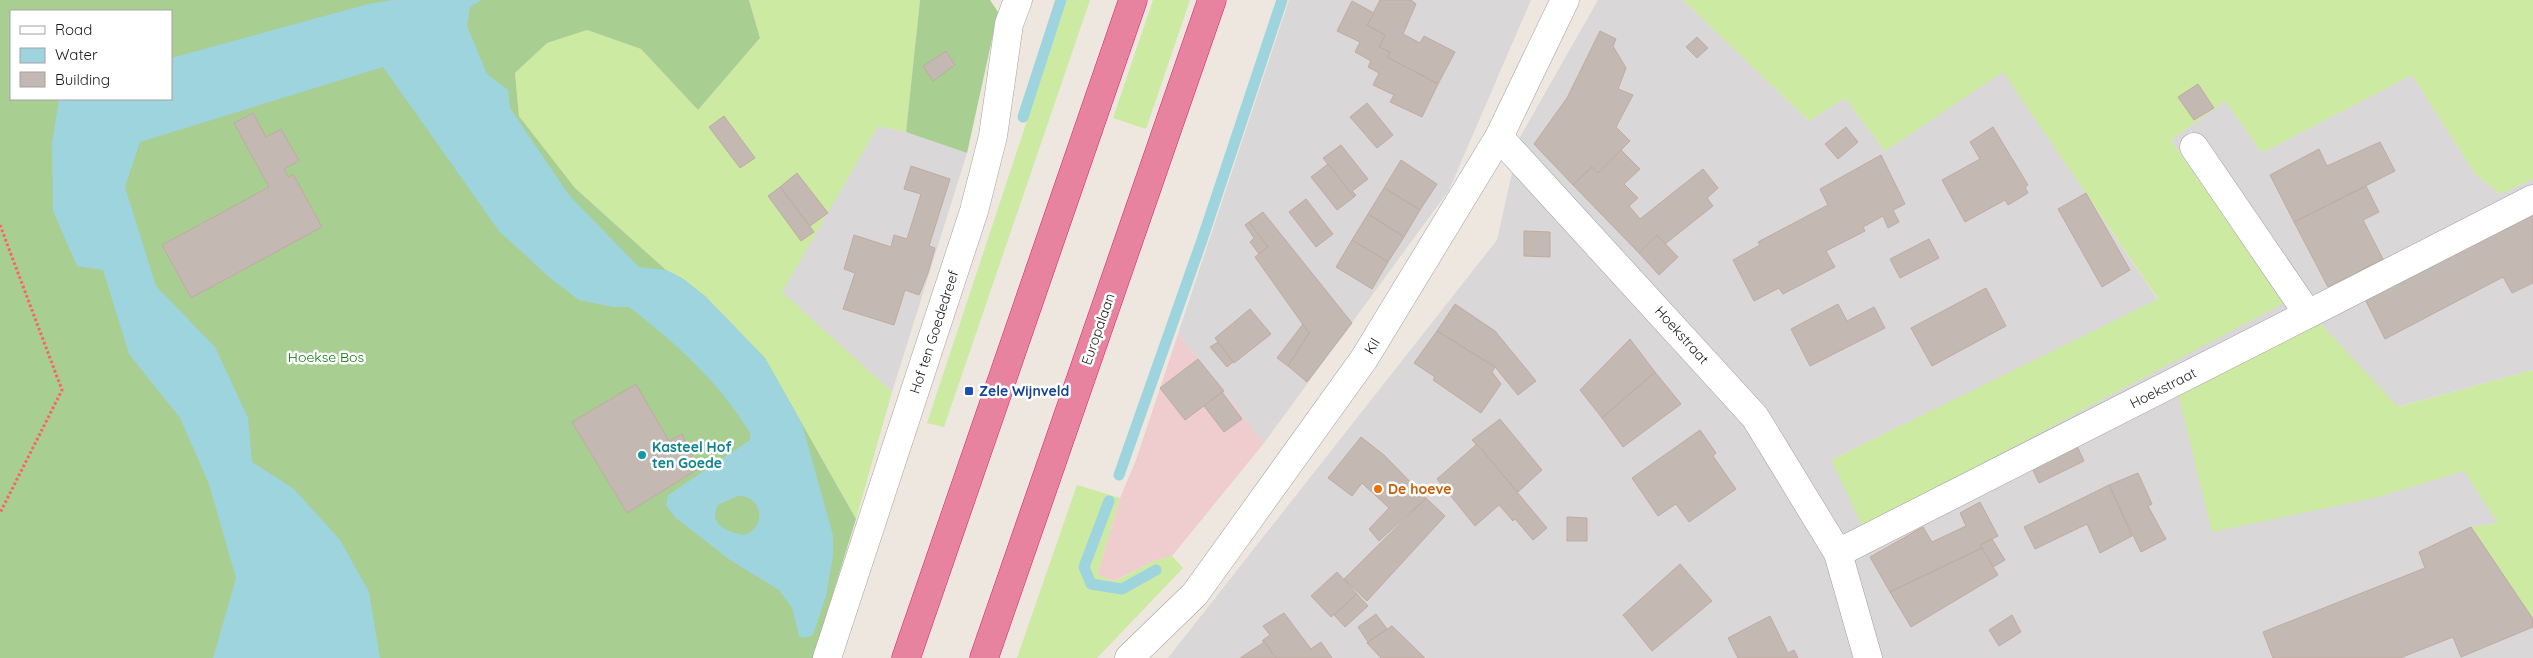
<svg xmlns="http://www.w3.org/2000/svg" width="2533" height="658" viewBox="0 0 2533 658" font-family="Quicksand,sans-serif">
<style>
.residential{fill:#d9d7d7}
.commercial{fill:#efcdce}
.grass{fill:#cceaa2}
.forest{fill:#a9ce92;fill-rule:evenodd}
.water{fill:#9dd4dd;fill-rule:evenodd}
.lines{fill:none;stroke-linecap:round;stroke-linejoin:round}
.stream{stroke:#9dd4dd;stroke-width:11}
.building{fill:#c4b8b2;stroke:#bfaba1}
.minor-casing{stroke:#a1a1a1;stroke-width:29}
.highway-casing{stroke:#d91e6f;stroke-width:29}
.path{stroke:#fe615f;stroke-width:3;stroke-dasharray:2.5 2.5;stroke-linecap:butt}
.minor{stroke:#fff;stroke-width:28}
.highway{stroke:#e8839f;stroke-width:28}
.transit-dot{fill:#1a4fb4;stroke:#fff;stroke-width:2}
.culture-dot{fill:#0f9aa8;stroke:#fff;stroke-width:2}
.food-dot{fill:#e8710a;stroke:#fff;stroke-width:2}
.labels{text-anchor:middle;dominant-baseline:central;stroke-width:5;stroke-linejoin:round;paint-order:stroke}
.street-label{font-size:14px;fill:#1a1a1a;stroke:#fff}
.park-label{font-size:14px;fill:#087908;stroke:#fff}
.transit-label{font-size:14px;font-weight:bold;fill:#164399;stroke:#fff;text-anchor:start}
.culture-label{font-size:14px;font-weight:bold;fill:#0d838f;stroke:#fff;text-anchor:start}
.food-label{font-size:14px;font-weight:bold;fill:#c56008;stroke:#fff;text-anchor:start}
</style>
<rect width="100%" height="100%" fill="#ede7df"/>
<g class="residential">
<polygon points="1289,0 1531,0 1449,190 1264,443 1178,334"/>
<polygon points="1598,0 1683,0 1809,121 1845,98 1885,151 2003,71 2158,300 1831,460 2284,302 2171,140 2225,101 2262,153 2412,75 2475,174 2500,194 2533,179 2533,370 2397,407 2316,319 2378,497 2464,470 2498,523 2472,527 2533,619 2533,658 1168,658 1497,240 1520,137"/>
<polygon points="878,126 906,132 967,153 892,392 781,292"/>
</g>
<polygon class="commercial" points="1178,334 1264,443 1172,556 1154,561 1114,581 1097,575 1120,498 1136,460"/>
<g class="grass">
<polygon points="749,0 920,0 906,132 878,126 782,292 892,392 856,519 765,358 705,296 682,278 666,270 575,188 519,116 515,73 546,43 587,30 641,49 698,110 760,38"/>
<polygon points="1067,0 1090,0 944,427 927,423"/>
<polygon points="1153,0 1190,0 1146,129 1113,118"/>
<polygon points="1683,0 2533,0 2533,179 2500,194 2475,174 2412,75 2262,153 2225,101 2171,140 2284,303 1863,527 1831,460 2158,299 2003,72 1885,151 1845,98 1809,121"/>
<polygon points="2316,319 2398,407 2533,370 2533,619 2471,527 2498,523 2464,471 2378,497 2212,532 2178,393"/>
<polygon points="1077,485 1120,498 1097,575 1115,581 1154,561 1172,556 1183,568 1097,658 1017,658"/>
</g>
<g class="forest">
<path d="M0 0H749L760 38 698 110 641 49 587 30 547 43 515 73 519 116 575 188 666 270 682 278 705 296 765 358 856 519 813 658H0ZM11 11H171V99H11Z"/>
<polygon points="920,0 990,0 998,12 967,153 906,132"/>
</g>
<path class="water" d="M393 0H482L470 7 467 26 487 74 508 90 510 108 569 195 639 267 666 270 682 278 705 296 765 358 802 424 833 535V556L826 596 813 635 805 638 799 636 792 608 779 590 730 560 676 518 666 506 668 495 750 440V433C719 382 676 343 629 307H613L579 300 550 278 499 231 383 67 140 142 125 187 156 286 215 347 248 418 252 462 294 489 340 540 369 592 380 658H213L236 578 209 484 180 418 129 354 103 270 77 266 53 211 52 143 59 99H171V58L368 4ZM738 496C763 495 768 529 743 535 727 532 708 524 718 505Z"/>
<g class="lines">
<g class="stream">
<polyline points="1023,117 1061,0"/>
<polyline points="1119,475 1202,240 1282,0"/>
<polyline points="1109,501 1084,567 1091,584 1122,589 1156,570"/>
</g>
</g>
<g class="building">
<polygon points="1380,0 1411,0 1416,4 1403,34 1420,43 1424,36 1455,52 1438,84 1387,57 1390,52 1379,47 1385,35 1367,25"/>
<polygon points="1352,1 1374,13 1367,25 1385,35 1379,47 1390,52 1387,57 1438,84 1422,117 1390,102 1394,95 1373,85 1379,73 1368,67 1371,61 1355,52 1360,42 1337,31"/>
<polygon points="1600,31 1616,39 1613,46 1626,68 1618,89 1633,95 1616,127 1630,141 1598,173 1592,167 1573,185 1534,144 1567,98"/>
<polygon points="1697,37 1708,48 1697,58 1686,47"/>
<polygon points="946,51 955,65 933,81 923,66"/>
<polygon points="2198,84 2214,108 2194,120 2178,97"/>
<polygon points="1367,103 1393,135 1377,148 1350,117"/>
<polygon points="253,113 266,137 281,129 299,161 284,169 288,177 293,174 322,227 191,298 162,245 269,187 234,123"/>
<polygon points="724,116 755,158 740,168 709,127"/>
<polygon points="1846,127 1858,142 1838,159 1825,144"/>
<polygon points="1993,127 2028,185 2025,187 2028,193 2008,205 2005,200 1965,222 1942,180 1980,159 1970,142"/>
<polygon points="2380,142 2395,171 2294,222 2270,175 2319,149 2327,166"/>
<polygon points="1341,145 1368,179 1352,191 1356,195 1354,197 1323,158"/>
<polygon points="1621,150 1640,169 1624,184 1638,198 1629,206 1640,219 1703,169 1718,188 1707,198 1713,206 1665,244 1657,235 1639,253 1573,185 1592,167 1598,173"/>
<polygon points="1881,155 1905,204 1893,210 1899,222 1888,228 1883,216 1863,227 1865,231 1826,251 1835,267 1783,294 1779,288 1754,301 1733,260 1760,245 1758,242 1828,205 1820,189"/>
<polygon points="1401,160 1437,184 1420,210 1384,188"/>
<polygon points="1328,164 1354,197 1337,210 1311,177"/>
<polygon points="911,166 950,179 929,246 935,248 928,273 919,295 905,290 894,325 843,309 855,273 844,269 854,235 891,247 894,235 907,239 921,194 904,189"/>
<polygon points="797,173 828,213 810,226 780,187"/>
<polygon points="2366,186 2379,212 2363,220 2383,259 2328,287 2294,222"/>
<polygon points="780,187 814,232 801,241 768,196"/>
<polygon points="1384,188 1420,210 1404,237 1368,214"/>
<polygon points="2086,193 2130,270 2102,287 2058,209"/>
<polygon points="1306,199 1333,234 1316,247 1289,212"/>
<polygon points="2533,211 2533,283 2512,293 2503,277 2385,339 2365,299"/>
<polygon points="1263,212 1352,323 1307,382 1288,366 1309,333 1255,257 1268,247 1249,222"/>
<polygon points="1368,214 1404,237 1388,262 1352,240"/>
<polygon points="1249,222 1268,247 1259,254 1250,242 1254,238 1245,225"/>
<polygon points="1524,231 1550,232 1550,257 1524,256"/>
<polygon points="1657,235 1678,257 1659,275 1639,253"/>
<polygon points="1929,239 1939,258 1900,278 1890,259"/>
<polygon points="1352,240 1388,262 1372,289 1336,267"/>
<polygon points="1986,288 2006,326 1932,366 1911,328"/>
<polygon points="1455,304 1495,331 1536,381 1518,395 1495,367 1437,331"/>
<polygon points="1838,304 1847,321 1874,307 1885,328 1810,366 1791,329"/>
<polygon points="1250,309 1271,334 1234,363 1215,338"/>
<polygon points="1303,324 1309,333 1288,366 1277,358"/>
<polygon points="1437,331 1495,367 1492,372 1501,384 1481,413 1433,380 1435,377 1414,363"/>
<polygon points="1630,339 1655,372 1602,418 1580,390"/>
<polygon points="1218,342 1233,362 1227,367 1210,347"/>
<polygon points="1198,359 1224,391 1185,420 1160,388"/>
<polygon points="1655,372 1681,404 1623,447 1602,418"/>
<polygon points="636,384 669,441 682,434 698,469 627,513 572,422"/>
<polygon points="1222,392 1242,419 1224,432 1204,406"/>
<polygon points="1500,419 1542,470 1518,492 1472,440"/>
<polygon points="1700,430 1716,453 1713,456 1736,489 1689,522 1676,504 1658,516 1632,478"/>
<polygon points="1361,437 1384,455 1426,498 1379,541 1369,529 1389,508 1362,483 1352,496 1328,478"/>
<polygon points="1477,444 1547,528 1533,540 1515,519 1513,521 1499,505 1475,526 1437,479"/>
<polygon points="2077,446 2084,461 2039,483 2032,468"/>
<polygon points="2138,473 2152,504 2148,506 2166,539 2141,552 2109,485"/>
<polygon points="2109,485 2132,536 2100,553 2087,524 2035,549 2024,527"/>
<polygon points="1426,498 1445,516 1367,601 1344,579"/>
<polygon points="1980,502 1998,536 1980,545 1982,548 1890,592 1870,557 1923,527 1932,542 1966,526 1960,513"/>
<polygon points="1567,517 1587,518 1587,541 1567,541"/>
<polygon points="2471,527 2533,619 2533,627 2461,657 2453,637 2400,658 2273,658 2263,632 2425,568 2419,552"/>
<polygon points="1992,539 2005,560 1993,567 1980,545"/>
<polygon points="1982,548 1998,575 1911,627 1890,592"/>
<polygon points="1680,564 1712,601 1652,651 1623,615"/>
<polygon points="1337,572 1357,594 1331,617 1311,596"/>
<polygon points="1357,594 1368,606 1345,627 1334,615"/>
<polygon points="1284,613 1311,649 1321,642 1332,658 1276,658 1263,640 1270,635 1263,626"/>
<polygon points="1376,614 1387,629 1368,642 1358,627"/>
<polygon points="2012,615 2021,632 1999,646 1989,630"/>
<polygon points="1770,616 1788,653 1794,650 1798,658 1738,658 1728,638"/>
<polygon points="1392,626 1425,658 1381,658 1367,643"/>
<polygon points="1263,640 1276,658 1240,658 1263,643"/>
</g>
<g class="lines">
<g class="minor-casing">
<g id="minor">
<polyline points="1499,137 1755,417 1838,553 1868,658"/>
<polyline points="2308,314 2533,199"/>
<polyline points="1838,553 2308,314 2194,147"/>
<polyline points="827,658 974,211 993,136 1009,24 1018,0"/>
<polyline points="1129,658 1195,594 1364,359 1499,137 1565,0"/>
</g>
</g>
<g class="highway-casing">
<g id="highway">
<polyline points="906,658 1133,0"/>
<polyline points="984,658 1212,0"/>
</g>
</g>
<polyline class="path" points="0,225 62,390 0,513"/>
<use href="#minor" class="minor"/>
<use href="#highway" class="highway"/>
</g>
<rect class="transit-dot" x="964" y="386" width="10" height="10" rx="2.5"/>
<circle class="culture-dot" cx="642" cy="455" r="5"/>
<circle class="food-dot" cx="1378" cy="489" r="5"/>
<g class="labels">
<g class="street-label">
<text transform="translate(1098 329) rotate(-71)">Europalaan</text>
<text transform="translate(934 332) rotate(-72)">Hof ten Goededreef</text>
<text transform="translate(1682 335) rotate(48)">Hoekstraat</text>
<text transform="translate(1372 346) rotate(-58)">Kil</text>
<text transform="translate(2163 388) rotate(-27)">Hoekstraat</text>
</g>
<g class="park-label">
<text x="326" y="357">Hoekse Bos</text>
</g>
<g class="transit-label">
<text x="979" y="391">Zele Wijnveld</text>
</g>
<g class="culture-label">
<text x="652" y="447">Kasteel Hof<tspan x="652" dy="16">ten Goede</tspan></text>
</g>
<g class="food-label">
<text x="1388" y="489">De hoeve</text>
</g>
</g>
<rect x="10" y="10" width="162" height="90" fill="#ffffff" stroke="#a3a3a3"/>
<rect x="20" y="26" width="25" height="8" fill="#ffffff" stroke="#a3a3a3"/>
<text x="55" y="35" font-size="15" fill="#1a1a1a">Road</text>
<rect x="20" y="48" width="25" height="15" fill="#9dd4dd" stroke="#a3a3a3"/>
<text x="55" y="60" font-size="15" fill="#1a1a1a">Water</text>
<rect x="20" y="72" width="25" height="15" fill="#c4b8b2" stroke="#a3a3a3"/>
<text x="55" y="85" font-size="15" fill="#1a1a1a">Building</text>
</svg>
